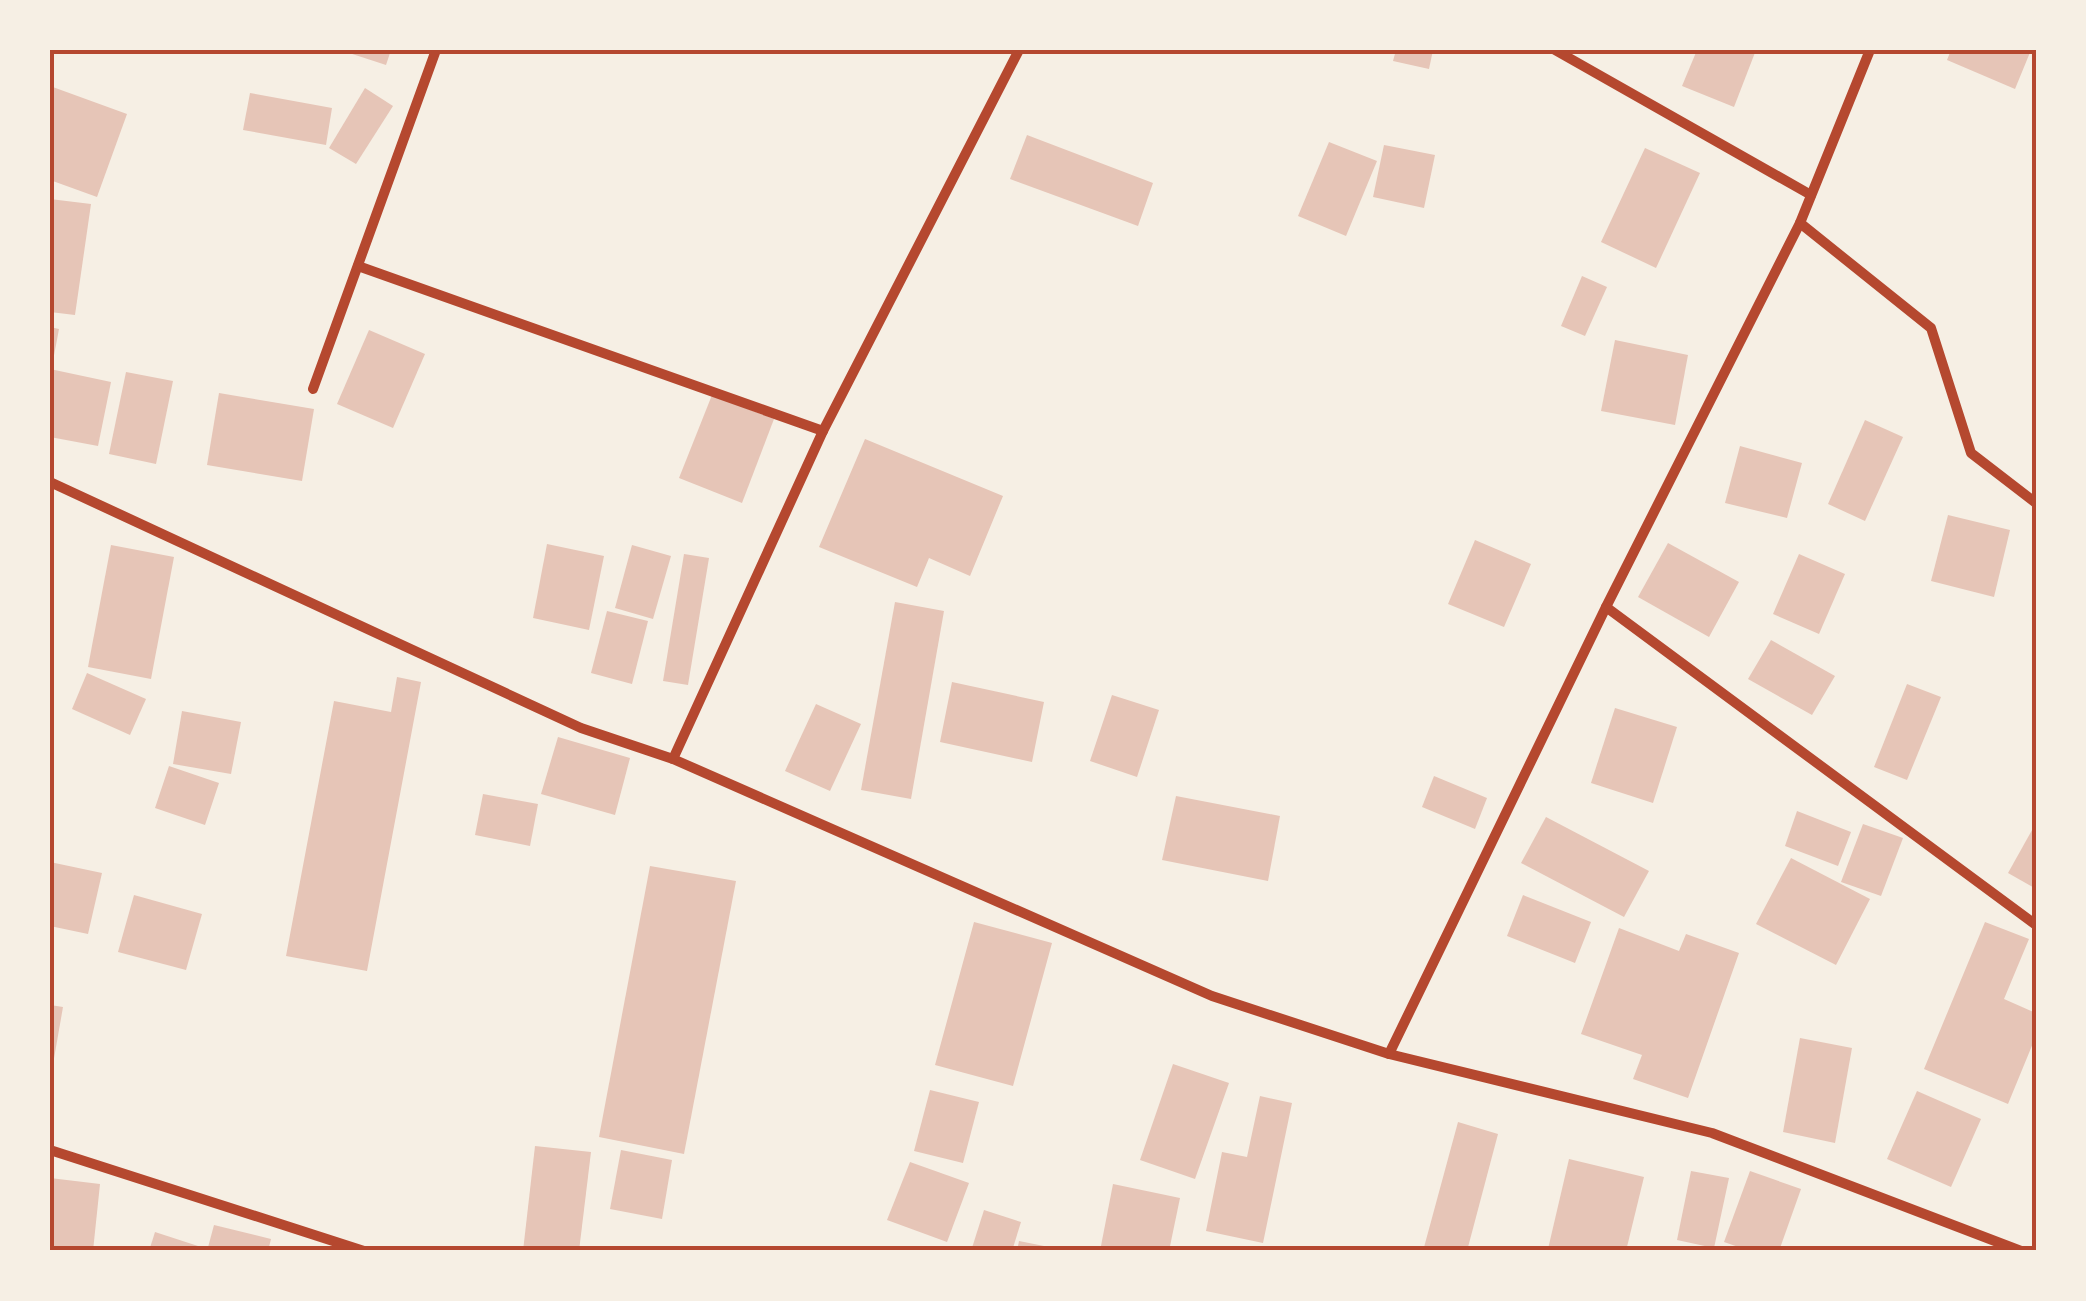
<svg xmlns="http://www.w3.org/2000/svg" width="2086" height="1301" viewBox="0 0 2086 1301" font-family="'Fira Sans Condensed',sans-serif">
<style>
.building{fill:#e6c5b7}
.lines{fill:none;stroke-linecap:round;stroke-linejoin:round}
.minor{stroke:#b5482f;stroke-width:10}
.neatline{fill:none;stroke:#b5482f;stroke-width:4}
</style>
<rect width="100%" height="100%" fill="#f6efe4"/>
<g class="building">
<polygon points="340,50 391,50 386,65"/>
<polygon points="1396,50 1433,50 1429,69 1393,61"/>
<polygon points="1697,50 1756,50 1734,107 1682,86"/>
<polygon points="1951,50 2031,50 2015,89 1947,60"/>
<polygon points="50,86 127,114 97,197 50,180"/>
<polygon points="365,88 393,106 356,164 329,148"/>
<polygon points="250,93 332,108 326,145 243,130"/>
<polygon points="1027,135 1153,183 1138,226 1010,179"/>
<polygon points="1329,142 1377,161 1346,236 1298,216"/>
<polygon points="1384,145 1435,155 1424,208 1373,197"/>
<polygon points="1645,148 1700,173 1656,268 1601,242"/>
<polygon points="50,199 91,204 75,315 50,312"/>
<polygon points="1582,276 1607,287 1585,336 1561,326"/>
<polygon points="50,327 59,329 52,366 50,366"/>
<polygon points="369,330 425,354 393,428 337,404"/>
<polygon points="1615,340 1688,355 1675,425 1601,411"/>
<polygon points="50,369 111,382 98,446 50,437"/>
<polygon points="126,372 173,381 156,464 109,454"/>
<polygon points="219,393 314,409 302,481 207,465"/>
<polygon points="712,395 774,419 742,503 679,478"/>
<polygon points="1865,420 1903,437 1865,521 1828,504"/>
<polygon points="865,439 1003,496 970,576 929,558 917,587 819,547"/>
<polygon points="1740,446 1802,463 1787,518 1725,503"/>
<polygon points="1948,515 2010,530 1994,597 1931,581"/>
<polygon points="1475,540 1531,564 1504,627 1448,604"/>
<polygon points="1668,543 1739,582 1709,637 1638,597"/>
<polygon points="547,544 604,556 589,630 533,618"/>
<polygon points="111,545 174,557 151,679 88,667"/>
<polygon points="632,545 671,556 653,619 615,608"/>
<polygon points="684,554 709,558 688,685 663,681"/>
<polygon points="1799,554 1845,574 1819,634 1773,614"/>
<polygon points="895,602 944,611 911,799 861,790"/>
<polygon points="607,611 648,621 632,684 591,673"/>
<polygon points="1771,640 1835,676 1812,715 1748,679"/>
<polygon points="87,673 146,699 130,735 72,709"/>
<polygon points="397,677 421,682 367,971 286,956 334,701 391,712"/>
<polygon points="952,682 1044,702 1032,762 940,742"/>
<polygon points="1907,684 1941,697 1907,780 1874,767"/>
<polygon points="1112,695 1159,710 1137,777 1090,761"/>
<polygon points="816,704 861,724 830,791 785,771"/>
<polygon points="1615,708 1677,727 1653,803 1591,783"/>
<polygon points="182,711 241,722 231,774 173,764"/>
<polygon points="558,737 630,758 615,815 541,794"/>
<polygon points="169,766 219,783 205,825 155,808"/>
<polygon points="1434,776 1487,798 1475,829 1422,807"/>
<polygon points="483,794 538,804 530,846 475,835"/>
<polygon points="1176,796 1280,816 1268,881 1162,860"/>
<polygon points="1797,811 1851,832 1838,866 1785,846"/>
<polygon points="1546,817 1649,871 1624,917 1521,863"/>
<polygon points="2036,823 2036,889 2008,873"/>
<polygon points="1863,824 1903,838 1881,896 1841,882"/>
<polygon points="1791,858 1870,899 1836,965 1756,924"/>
<polygon points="50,862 102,873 88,934 50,926"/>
<polygon points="650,866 736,881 684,1154 599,1137"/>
<polygon points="134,895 202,914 186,970 118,952"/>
<polygon points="1523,895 1591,922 1575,963 1507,936"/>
<polygon points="974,922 1052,943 1013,1086 935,1065"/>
<polygon points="1985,922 2029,939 2004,999 2036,1013 2036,1036 2008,1104 1924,1069"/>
<polygon points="1619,928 1679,951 1686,934 1739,953 1688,1098 1633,1079 1642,1055 1581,1034"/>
<polygon points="50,1005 63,1007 52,1070 50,1070"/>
<polygon points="1800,1038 1852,1048 1835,1143 1783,1132"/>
<polygon points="1173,1064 1229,1083 1195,1179 1140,1160"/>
<polygon points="930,1090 979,1102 963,1163 914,1151"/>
<polygon points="1917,1091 1981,1119 1951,1187 1887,1159"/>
<polygon points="1260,1096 1292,1103 1263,1243 1206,1231 1222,1152 1247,1157"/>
<polygon points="1458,1122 1498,1134 1467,1251 1423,1251"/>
<polygon points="535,1146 591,1152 579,1251 523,1251"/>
<polygon points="621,1150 672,1160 662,1219 610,1209"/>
<polygon points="1569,1159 1644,1177 1626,1251 1548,1249"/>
<polygon points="910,1162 969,1183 947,1242 887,1220"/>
<polygon points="1691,1171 1729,1178 1714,1248 1677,1240"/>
<polygon points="1750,1171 1801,1189 1779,1251 1750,1251 1724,1242"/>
<polygon points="50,1178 100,1184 93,1251 50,1251"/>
<polygon points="1113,1184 1180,1198 1169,1251 1100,1251"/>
<polygon points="984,1210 1021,1222 1012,1251 971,1251"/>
<polygon points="214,1225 271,1239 268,1251 207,1251"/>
<polygon points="155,1232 198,1246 196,1251 149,1251"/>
<polygon points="1019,1241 1059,1249 1058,1251 1017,1251"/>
</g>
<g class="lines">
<g class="minor">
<polyline points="1555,50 1811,195"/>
<polyline points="1800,223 1931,328 1971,453 2036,503"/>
<polyline points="358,266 823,431"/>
<polyline points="313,389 436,50"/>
<polyline points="50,482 581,728 673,759 1212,996 1389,1054 1606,607 1800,223 1870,50"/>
<polyline points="1606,607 2036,925"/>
<polyline points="673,759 823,431 1019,50"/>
<polyline points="1389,1054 1712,1133 2021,1251"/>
<polyline points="50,1150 364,1251"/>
</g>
</g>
<rect width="2086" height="1301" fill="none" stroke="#f6efe4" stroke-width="105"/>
<rect x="52" y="52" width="1982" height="1196" class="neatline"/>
</svg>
